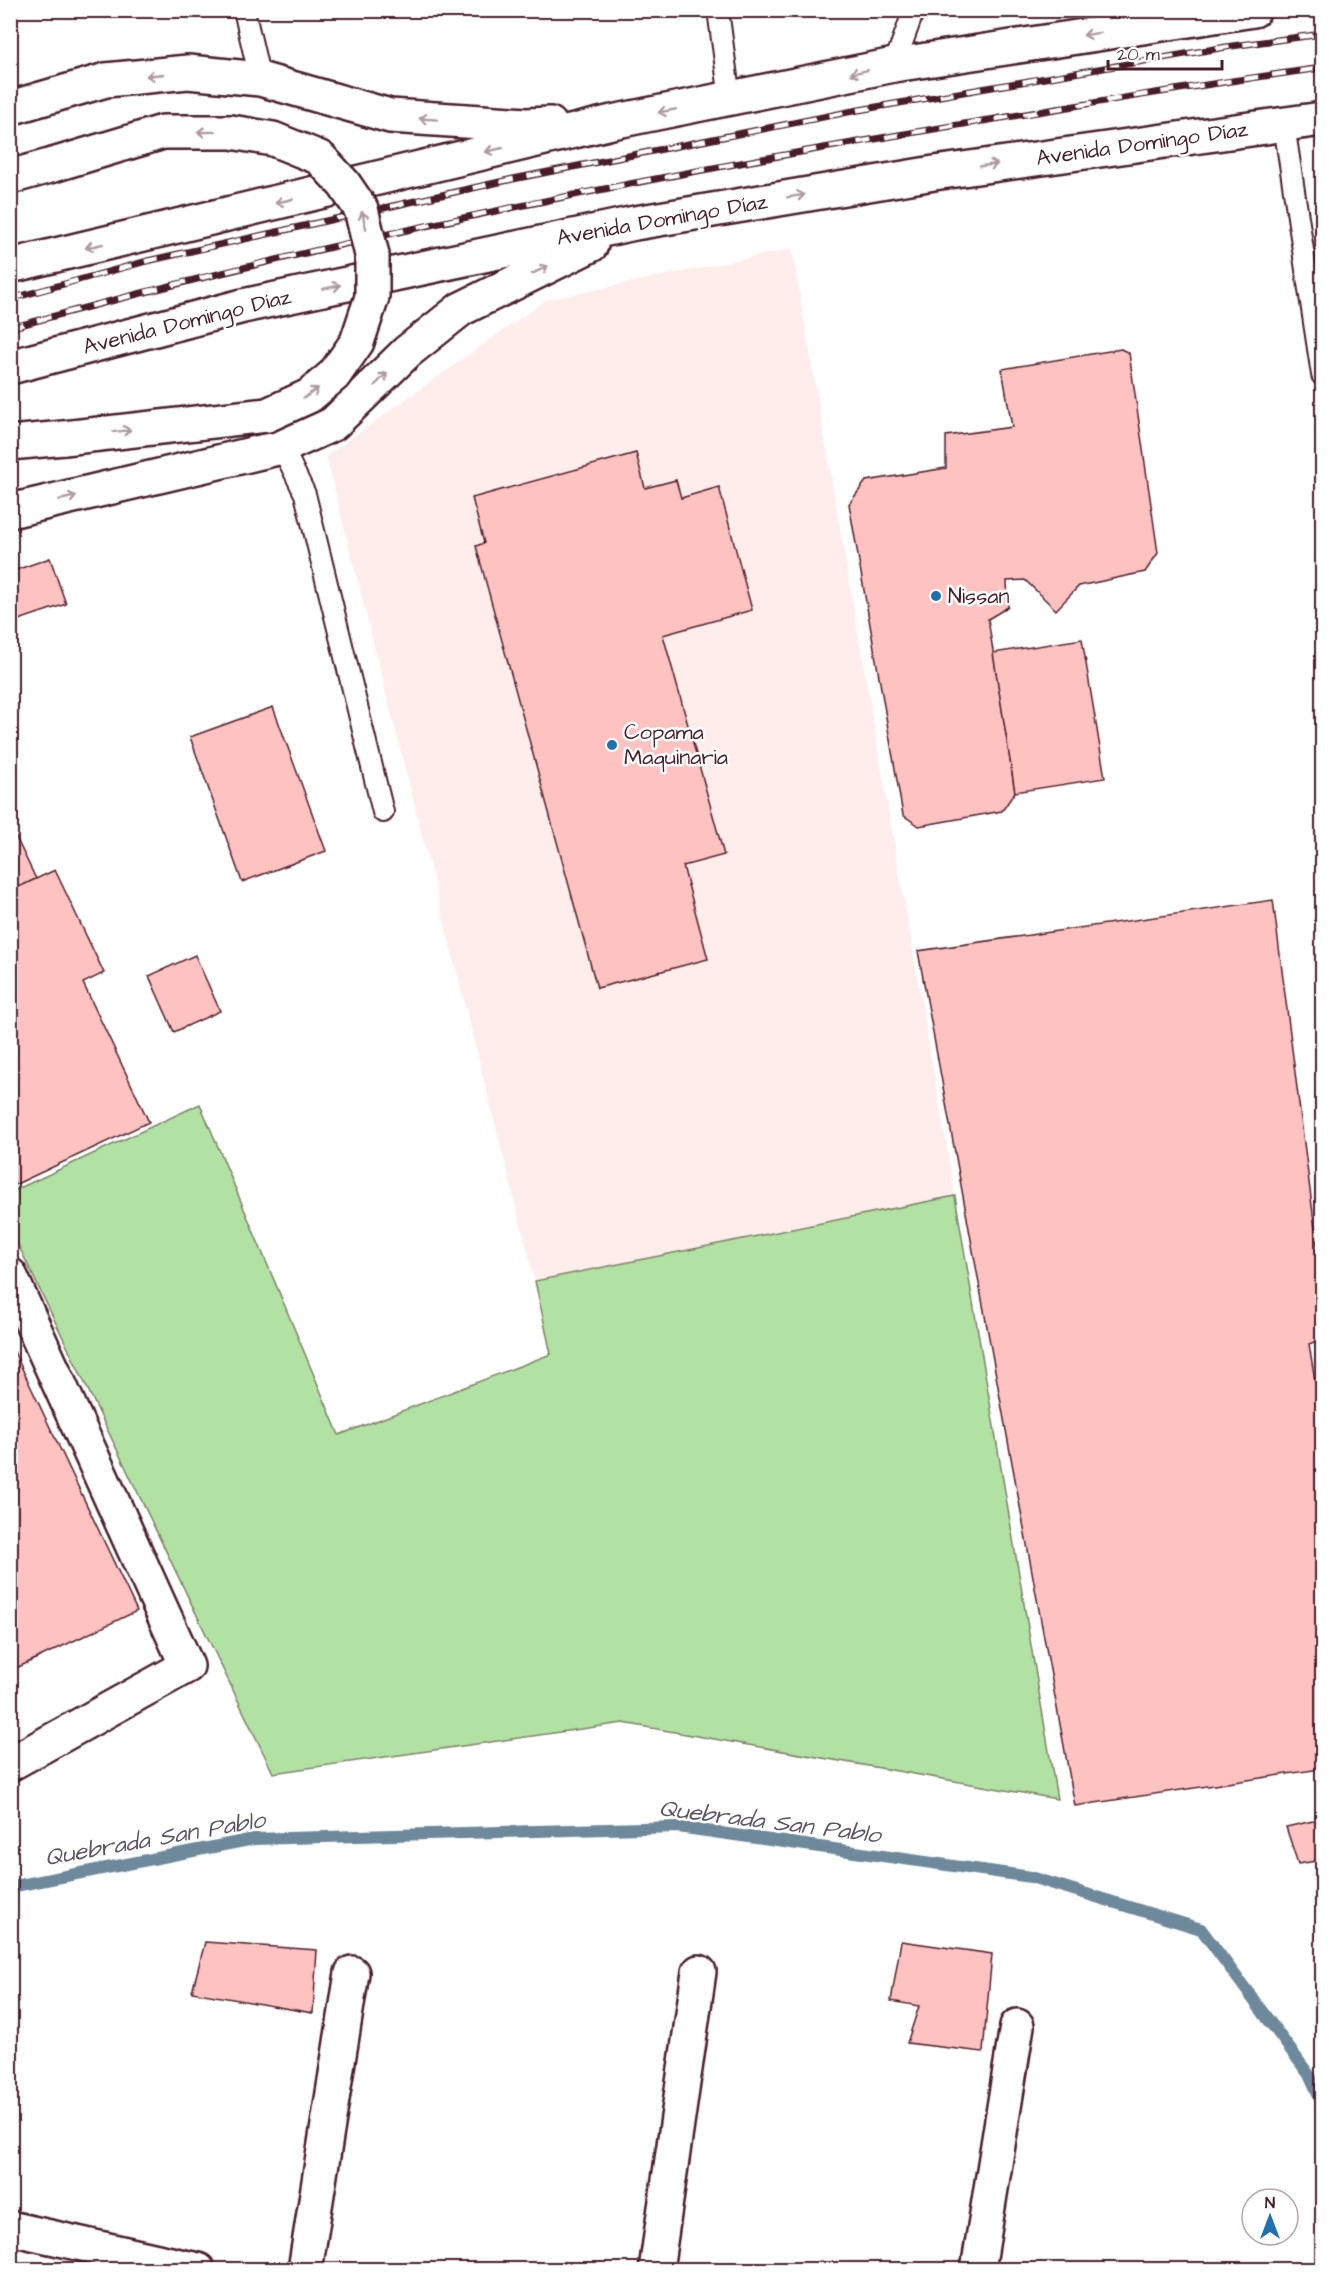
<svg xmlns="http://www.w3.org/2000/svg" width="1333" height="2280" viewBox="0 0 1333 2280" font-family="'Architects Daughter',sans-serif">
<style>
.built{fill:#ffedec}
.green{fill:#b1e2a3;stroke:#7e8067;stroke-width:1.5}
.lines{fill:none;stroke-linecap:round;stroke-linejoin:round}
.stream{stroke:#6e889c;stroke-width:12}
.building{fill:#fec2c0;stroke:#4a1f2b;stroke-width:1.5}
.service-casing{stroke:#4a1f2b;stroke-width:24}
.minor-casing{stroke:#4a1f2b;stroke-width:38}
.primary-casing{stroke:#4a1f2b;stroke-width:38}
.service{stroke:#fff;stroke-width:20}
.minor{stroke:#fff;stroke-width:33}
.primary{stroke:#fff;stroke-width:33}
.rail-casing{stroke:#4a1f2b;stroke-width:7}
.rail{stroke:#fff;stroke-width:4.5;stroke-dasharray:14;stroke-linecap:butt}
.primary-bridge-casing{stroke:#4a1f2b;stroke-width:38;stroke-linecap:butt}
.primary-bridge{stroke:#fff;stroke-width:33}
.oneway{stroke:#ae9aa0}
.poi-dot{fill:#1f6fb2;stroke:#fff;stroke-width:2}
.labels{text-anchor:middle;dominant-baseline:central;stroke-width:5;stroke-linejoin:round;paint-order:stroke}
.street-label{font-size:22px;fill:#4a1f2b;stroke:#fff}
.poi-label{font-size:22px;fill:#4a1f2b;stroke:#fff;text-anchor:start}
.water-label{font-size:24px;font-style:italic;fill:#5c5463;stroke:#fff}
</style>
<rect width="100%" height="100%" fill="#fff"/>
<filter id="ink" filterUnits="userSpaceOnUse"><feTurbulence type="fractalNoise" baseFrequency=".0167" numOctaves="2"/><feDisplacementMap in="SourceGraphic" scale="12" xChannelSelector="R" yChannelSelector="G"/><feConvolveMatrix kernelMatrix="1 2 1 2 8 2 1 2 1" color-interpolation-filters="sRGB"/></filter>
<g filter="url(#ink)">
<polygon class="built" points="792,249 955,1196 535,1281 326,456 546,300"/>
<polygon class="green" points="200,1104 339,1435 551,1354 535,1281 955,1196 1057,1799 623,1723 273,1773 11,1230 11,1192"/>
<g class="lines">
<polyline class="stream" points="10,1887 254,1839 678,1827 1031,1877 1201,1929 1310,2076 1322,2102"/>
</g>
<g class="building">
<polygon points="1121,349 1129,353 1158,553 1145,572 1079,586 1056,610 1025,580 1007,581 1008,607 988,619 1015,792 1002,811 919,826 903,815 849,504 866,481 946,468 946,436 1012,427 1002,369"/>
<polygon points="636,453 645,488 676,480 681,498 719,487 752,610 663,635 724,855 683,866 708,959 597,988 476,546 484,543 472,498"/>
<polygon points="50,558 66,604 10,623 10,572"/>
<polygon points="1082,639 1105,778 1015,792 993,653"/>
<polygon points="273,707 326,851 242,882 190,737"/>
<polygon points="10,825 36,879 10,891"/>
<polygon points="55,870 104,973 83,983 149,1122 10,1187 10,891"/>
<polygon points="1273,900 1322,1284 1322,1339 1309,1344 1322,1423 1322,1783 1320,1769 1075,1806 918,951"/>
<polygon points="195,955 220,1011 174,1032 149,976"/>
<polygon points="10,1343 137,1611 10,1671"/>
<polygon points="1322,1819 1322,1860 1298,1864 1286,1827"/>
<polygon points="901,1941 992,1954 983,2052 907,2043 919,2006 891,2001"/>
<polygon points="205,1942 317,1950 313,2013 192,1992"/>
</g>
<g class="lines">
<g class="service-casing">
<g id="service">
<polyline points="244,10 260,79"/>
<polyline points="718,10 730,99"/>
<polyline points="894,65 914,10"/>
<polyline points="1284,125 1322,375"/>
<polyline points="282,447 305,494 383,812"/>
</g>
</g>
<g class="minor-casing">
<g id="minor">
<polyline points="10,1275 187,1666 10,1764"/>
<polyline points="10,2228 198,2270"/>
<polyline points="305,2270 352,1973"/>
<polyline points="656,2270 699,1972"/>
<polyline points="978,2270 1017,2026"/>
</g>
</g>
<g class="primary-casing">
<g id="primary">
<polyline points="10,108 106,80 188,72 260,79 390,116 526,125 550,124"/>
<polyline points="10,177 53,165"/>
<polyline points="10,266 612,122 894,65 1254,10"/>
<polyline points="10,367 243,306 635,223 934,173 1322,119"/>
<polyline points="10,443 64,438"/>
<polyline points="10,511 282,447 333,424 407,352 461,309 591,245"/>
</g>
</g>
<use href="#service" class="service"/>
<use href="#minor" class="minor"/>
<use href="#primary" class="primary"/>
<g class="rail-casing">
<g id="rail">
<polyline points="10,299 147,261 513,179 853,111 1232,46 1322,34"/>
<path d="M10 328C324 241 643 177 964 124 1083 105 1202 84 1322 68"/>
</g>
</g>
<use href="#rail" class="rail"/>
<g class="primary-bridge-casing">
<polyline id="primary-bridge" points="53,165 163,132 231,132 273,139 320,158 344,184 361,209 372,255 372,297 357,342 334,375 309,396 267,415 64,438"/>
</g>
<use href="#primary-bridge" class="primary-bridge"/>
</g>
<defs><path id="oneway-shaft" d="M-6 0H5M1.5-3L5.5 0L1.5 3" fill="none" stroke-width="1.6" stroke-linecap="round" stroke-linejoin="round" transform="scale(1.5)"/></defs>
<g class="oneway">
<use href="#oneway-shaft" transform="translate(1092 34) rotate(171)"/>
<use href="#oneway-shaft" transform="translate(859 72) rotate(168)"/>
<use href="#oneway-shaft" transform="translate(155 75) rotate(174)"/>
<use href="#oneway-shaft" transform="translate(667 111) rotate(169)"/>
<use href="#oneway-shaft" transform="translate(428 119) rotate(-176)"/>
<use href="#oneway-shaft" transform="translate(206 132) rotate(179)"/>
<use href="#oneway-shaft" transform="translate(494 150) rotate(167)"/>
<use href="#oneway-shaft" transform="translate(989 165) rotate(-8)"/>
<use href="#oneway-shaft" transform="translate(796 196) rotate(-9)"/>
<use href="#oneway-shaft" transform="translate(284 201) rotate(167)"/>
<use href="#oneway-shaft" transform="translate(364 220) rotate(-104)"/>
<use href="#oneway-shaft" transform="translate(94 246) rotate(167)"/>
<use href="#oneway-shaft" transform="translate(540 270) rotate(-26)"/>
<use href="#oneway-shaft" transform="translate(332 287) rotate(-12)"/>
<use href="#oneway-shaft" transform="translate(381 379) rotate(-46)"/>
<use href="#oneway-shaft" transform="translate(311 393) rotate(-35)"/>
<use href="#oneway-shaft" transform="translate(122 431) rotate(-7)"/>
<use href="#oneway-shaft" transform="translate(68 498) rotate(-13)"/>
</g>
</g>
<g class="poi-dot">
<circle cx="936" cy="596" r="6"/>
<circle cx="612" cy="745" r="6"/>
</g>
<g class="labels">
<g class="street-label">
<text transform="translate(1142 144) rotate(-8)">Avenida Domingo Díaz</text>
<text transform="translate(662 220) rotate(-10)">Avenida Domingo Díaz</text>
<text transform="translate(187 322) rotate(-14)">Avenida Domingo Díaz</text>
</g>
<g class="poi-label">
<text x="948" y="596">Nissan</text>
<text x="624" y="732">Copama<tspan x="624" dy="25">Maquinaria</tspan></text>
</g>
<g class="water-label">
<text transform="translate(770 1822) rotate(7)">Quebrada San Pablo</text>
<text transform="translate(155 1839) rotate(-10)">Quebrada San Pablo</text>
</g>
</g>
<rect width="1333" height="2280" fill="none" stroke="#fff" stroke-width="36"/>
<rect x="18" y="18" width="1297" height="2244" fill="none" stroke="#4a1f2b" stroke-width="2" filter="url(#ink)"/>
<g transform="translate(1270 2217)"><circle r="28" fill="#ffffff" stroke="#b7a5aa" stroke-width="1.5"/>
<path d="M0-4.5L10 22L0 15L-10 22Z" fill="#1f6fb2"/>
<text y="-9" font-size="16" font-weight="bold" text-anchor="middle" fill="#4a1f2b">N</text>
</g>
<path d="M1108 60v9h114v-9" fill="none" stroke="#4a1f2b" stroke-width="3"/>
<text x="1117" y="60" font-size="18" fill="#4a1f2b" stroke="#ffffff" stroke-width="4.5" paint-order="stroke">20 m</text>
</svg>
